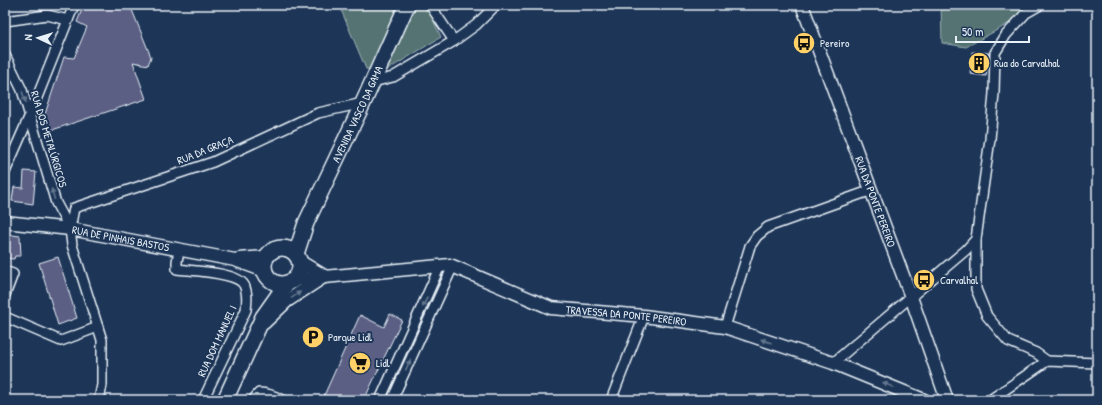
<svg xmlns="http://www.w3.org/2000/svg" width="1102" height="405" viewBox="0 0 1102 405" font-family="'Patrick Hand',sans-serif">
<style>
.green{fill:#557372;stroke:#9eb2b5}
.building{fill:#5b5f84;stroke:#e8f1f8}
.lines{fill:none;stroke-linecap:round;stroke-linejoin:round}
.minor-casing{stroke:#e8f1f8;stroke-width:12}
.tertiary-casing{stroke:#e8f1f8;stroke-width:15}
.primary-casing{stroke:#e8f1f8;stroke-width:18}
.minor{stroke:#1d3557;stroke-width:9}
.tertiary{stroke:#1d3557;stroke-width:12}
.primary{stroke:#1d3557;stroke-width:15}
.oneway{fill:#64778f}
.labels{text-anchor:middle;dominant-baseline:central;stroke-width:4;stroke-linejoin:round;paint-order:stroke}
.poi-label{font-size:11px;fill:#e8f1f8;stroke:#1d3557;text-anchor:start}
.street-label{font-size:11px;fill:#e8f1f8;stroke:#1d3557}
</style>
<rect width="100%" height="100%" fill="#1d3557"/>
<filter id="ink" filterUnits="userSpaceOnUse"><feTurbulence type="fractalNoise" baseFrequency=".025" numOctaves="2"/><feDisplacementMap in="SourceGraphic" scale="8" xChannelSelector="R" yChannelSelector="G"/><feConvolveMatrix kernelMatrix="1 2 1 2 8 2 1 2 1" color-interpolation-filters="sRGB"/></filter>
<g filter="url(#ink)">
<g class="green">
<polygon points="339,5 426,5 441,37 387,70 366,69"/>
<polygon points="941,5 1040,5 999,29 966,47 942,43"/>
</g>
<g class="building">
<polygon points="84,5 130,5 151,57 148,65 133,62 146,99 46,132 45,114 64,57 74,58 87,27 77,22"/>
<polygon points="972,52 989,53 986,76 970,74"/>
<polygon points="24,171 36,172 33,204 12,201 14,187 23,188"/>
<polygon points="5,234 20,236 21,256 15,256 14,259 5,258"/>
<polygon points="58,257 77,318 58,325 39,263"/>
<polygon points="390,314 402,320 364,400 322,400 360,315 384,327"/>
</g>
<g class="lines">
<g class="minor-casing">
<g id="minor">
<polyline points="430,5 454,41"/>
<polyline points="1040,5 1026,13 1006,35 995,53 994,93 990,139 976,239 976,289 987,316 1008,341 1036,353 1047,361"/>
<polyline points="5,21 47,15 68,20"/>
<polyline points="5,55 22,90 56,203 70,229"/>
<polyline points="373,82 393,77 454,41 476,25 496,5"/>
<polyline points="5,172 30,115 74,5"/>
<path d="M179 249 177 262V269C192 271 237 272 244 285 248 293 247 302 246 310L203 400"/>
<polyline points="5,271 13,274 5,295"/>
<polyline points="5,317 61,341 98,327"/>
<polyline points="725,327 750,246 757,236 768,227 872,190"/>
<polyline points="833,363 966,250 976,239"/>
<polyline points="99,400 102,385 102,340 72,245 70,229 74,208 213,162 318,113 363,103"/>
<path d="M253 400 259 393C268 393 275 396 283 400"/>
<polyline points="380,400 440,266"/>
<polyline points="392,400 453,266"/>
<polyline points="611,400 644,316"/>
<polyline points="990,400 1047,361 1097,363"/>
</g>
</g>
<g class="tertiary-casing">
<g id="tertiary">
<path id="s1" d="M802 5 911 297 947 400"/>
<path id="s2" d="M5 222 70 229 235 260 265 271"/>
<polyline points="239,259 266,257"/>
<polyline points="299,261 324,276"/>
<path id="s3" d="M293 280 450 265 551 308 644 316 725 327 833 363 924 400"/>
<polyline points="264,323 287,301 322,278"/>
</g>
</g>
<g class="primary-casing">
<g id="primary">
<circle cx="282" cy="266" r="18"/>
<path id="s4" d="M296 254 306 223 363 103 407 5"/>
<polyline points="225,400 263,317 287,283"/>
</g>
</g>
<use href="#minor" class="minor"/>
<use href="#tertiary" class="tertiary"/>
<use href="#primary" class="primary"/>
</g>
<defs><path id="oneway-solid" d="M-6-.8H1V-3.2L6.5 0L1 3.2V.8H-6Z"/></defs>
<g class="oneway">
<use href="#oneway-solid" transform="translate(24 97) rotate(71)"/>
<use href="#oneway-solid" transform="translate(53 194) rotate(-106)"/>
<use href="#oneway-solid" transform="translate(296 295) rotate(-35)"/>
<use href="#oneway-solid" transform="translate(425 302) rotate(115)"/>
<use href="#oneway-solid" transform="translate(766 341) rotate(-161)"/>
<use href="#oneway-solid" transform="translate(408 365) rotate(-65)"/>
<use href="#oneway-solid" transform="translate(888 385) rotate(-157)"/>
</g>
</g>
<defs>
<g id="bus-disc" transform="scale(1.15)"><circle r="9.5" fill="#ffd166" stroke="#1d3557"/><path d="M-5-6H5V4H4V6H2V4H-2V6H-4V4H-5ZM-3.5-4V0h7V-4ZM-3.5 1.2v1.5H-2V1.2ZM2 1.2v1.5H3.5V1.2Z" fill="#111"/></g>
<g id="building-disc" transform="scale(1.15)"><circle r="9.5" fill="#ffd166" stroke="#1d3557"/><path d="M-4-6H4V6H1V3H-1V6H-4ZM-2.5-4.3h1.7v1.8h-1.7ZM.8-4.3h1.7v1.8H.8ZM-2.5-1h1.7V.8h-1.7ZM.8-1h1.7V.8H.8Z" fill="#111"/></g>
<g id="parking-disc" transform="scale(1.15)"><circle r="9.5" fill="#ffd166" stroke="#1d3557"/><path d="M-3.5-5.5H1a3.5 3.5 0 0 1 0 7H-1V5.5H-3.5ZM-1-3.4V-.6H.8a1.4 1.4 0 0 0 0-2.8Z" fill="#111"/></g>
<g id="supermarket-disc" transform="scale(1.15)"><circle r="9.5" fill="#ffd166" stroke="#1d3557"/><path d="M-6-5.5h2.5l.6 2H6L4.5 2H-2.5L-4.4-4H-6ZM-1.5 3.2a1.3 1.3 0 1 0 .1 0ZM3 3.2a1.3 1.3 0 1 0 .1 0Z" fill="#111"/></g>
</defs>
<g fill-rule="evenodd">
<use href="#bus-disc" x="804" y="43"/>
<use href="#building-disc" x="979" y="63"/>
<use href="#bus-disc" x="924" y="280"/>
<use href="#parking-disc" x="313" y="337"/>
<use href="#supermarket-disc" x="360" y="363"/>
</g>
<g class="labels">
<g class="poi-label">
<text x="820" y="43">Pereiro</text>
<text x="994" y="63">Rua do Carvalhal</text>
<text x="940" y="280">Carvalhal</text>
<text x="328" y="337">Parque Lidl</text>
<text x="376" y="363">Lidl</text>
</g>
<g class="street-label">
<text stroke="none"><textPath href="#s4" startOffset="153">AVENIDA VASCO DA GAMA</textPath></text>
<text transform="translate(49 139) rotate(73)">RUA DOS METALÚRGICOS</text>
<text transform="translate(205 150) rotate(-22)">RUA DA GRAÇA</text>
<text stroke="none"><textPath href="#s1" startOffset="210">RUA DA PONTE PEREIRO</textPath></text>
<text stroke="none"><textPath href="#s2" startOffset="117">RUA DE PINHAIS BASTOS</textPath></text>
<text stroke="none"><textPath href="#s3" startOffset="343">TRAVESSA DA PONTE PEREIRO</textPath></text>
<text transform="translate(217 341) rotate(-65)">RUA DOM MANUEL I</text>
</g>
</g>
<rect width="1102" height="405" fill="none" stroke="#1d3557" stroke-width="20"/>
<rect x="10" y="10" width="1082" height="385" fill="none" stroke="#e8f1f8" stroke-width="1.5" filter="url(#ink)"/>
<g transform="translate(38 38) rotate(274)" stroke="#1d3557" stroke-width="3" paint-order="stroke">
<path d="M0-3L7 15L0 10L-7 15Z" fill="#e8f1f8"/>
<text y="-6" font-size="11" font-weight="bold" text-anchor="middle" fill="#e8f1f8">N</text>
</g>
<path d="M956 36v6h73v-6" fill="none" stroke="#e8f1f8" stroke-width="2"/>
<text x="962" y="36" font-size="12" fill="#e8f1f8" stroke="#1d3557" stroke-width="3" paint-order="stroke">50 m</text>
</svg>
